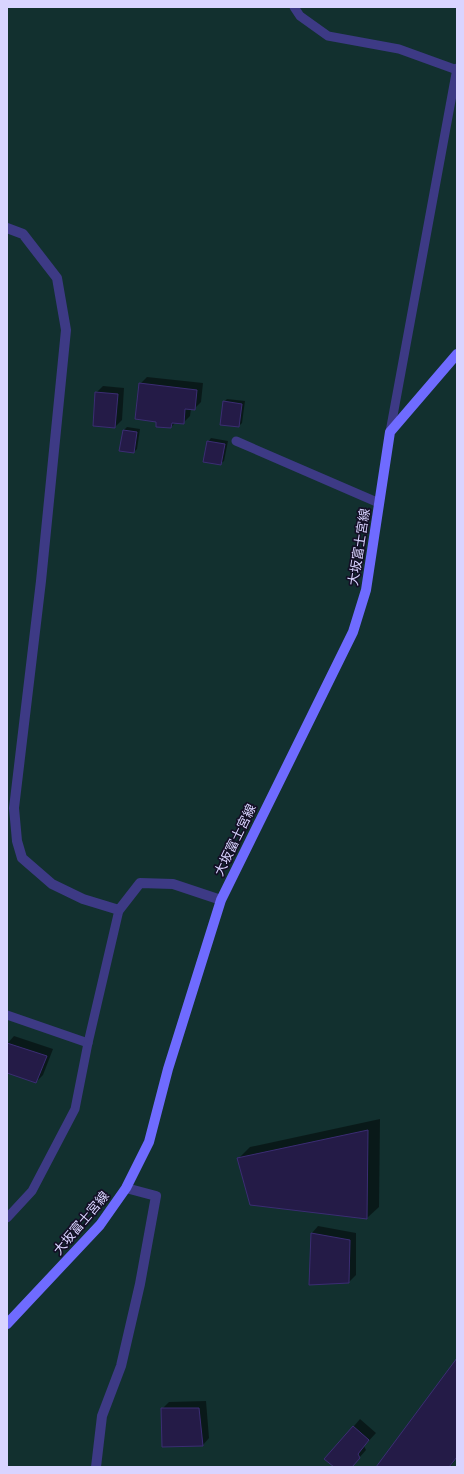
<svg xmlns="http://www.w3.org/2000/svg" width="464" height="1474" viewBox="0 0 464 1474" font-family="Arial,'Noto Sans JP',sans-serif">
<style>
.green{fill:#12302f}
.shadow{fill:#0007}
.building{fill:#241b47;stroke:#3b2d73}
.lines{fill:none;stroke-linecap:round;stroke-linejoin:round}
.lane{stroke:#3d3a85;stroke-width:9}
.street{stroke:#3d3a85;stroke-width:10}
.secondary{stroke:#6f6bff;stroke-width:10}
.labels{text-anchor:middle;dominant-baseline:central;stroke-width:3.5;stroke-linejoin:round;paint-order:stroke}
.street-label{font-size:13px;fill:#d9d4ff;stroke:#130f26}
</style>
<rect width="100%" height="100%" fill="#130f26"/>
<rect class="green" x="7" y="7" width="450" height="1460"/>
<g class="shadow">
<polygon points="147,377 203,383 201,402 194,409 191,409 190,416 183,423 176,422 171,427 157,421 140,384"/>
<polygon points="103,386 124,388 122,420 115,427 96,393"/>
<polygon points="227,399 245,401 242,423 239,426 224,402"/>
<polygon points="127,427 140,429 137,449 134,452 123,431"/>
<polygon points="211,438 228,441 224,461 220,464 208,442"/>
<polygon points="14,1036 53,1049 43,1075 36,1082 7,1072 7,1044"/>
<polygon points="380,1119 379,1207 367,1218 238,1159 250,1147"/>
<polygon points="318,1226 356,1233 356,1275 349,1282 312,1233"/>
<polygon points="457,1359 457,1458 450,1467 377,1467"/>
<polygon points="206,1401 209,1438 203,1445 162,1409 169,1402"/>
<polygon points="360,1419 376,1433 364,1446 366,1450 351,1467 335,1467 326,1459"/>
</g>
<g class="building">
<polygon points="139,383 197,390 195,410 185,409 184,424 172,423 171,428 156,427 156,422 135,419"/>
<polygon points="95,392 118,394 115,428 93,426"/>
<polygon points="223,401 242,404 239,427 220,425"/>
<polygon points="123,430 137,432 134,453 119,451"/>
<polygon points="207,441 225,444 221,465 203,462"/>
<polygon points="7,1043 47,1056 36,1083 7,1073"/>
<polygon points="368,1130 367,1219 250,1205 237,1158"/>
<polygon points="311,1233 350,1240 349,1283 309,1285"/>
<polygon points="457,1358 457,1457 449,1467 376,1467"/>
<polygon points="161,1408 199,1408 203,1446 162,1447"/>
<polygon points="353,1426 369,1440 358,1454 360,1458 352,1467 334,1467 324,1459"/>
</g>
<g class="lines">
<g class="lane">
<polyline points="294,7 300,16 328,36 399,49 457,70"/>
<polyline points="390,432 457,68"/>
<polyline points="236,441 379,503"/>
<polyline points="7,1015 88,1043"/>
<polyline points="7,1218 32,1191 75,1109 88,1043 119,910"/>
</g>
<g class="street">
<polyline points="7,228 23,234 57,278 66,330 41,581 14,808 17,841 22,858 52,884 83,899 119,910 140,883 173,884 221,900"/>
<polyline points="96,1467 102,1416 121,1366 140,1284 156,1196 126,1188"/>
</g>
<polyline class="secondary" points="7,1324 100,1225 126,1188 149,1142 168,1069 221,900 353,632 366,590 390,432 457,354"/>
</g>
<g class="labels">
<g class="street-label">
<text transform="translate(359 547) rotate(-81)">大坂富士宮線</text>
<text transform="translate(235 840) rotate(-64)">大坂富士宮線</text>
<text transform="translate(81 1223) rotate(-50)">大坂富士宮線</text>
</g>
</g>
<rect width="464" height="1474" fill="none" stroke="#d9d4ff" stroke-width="16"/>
</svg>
